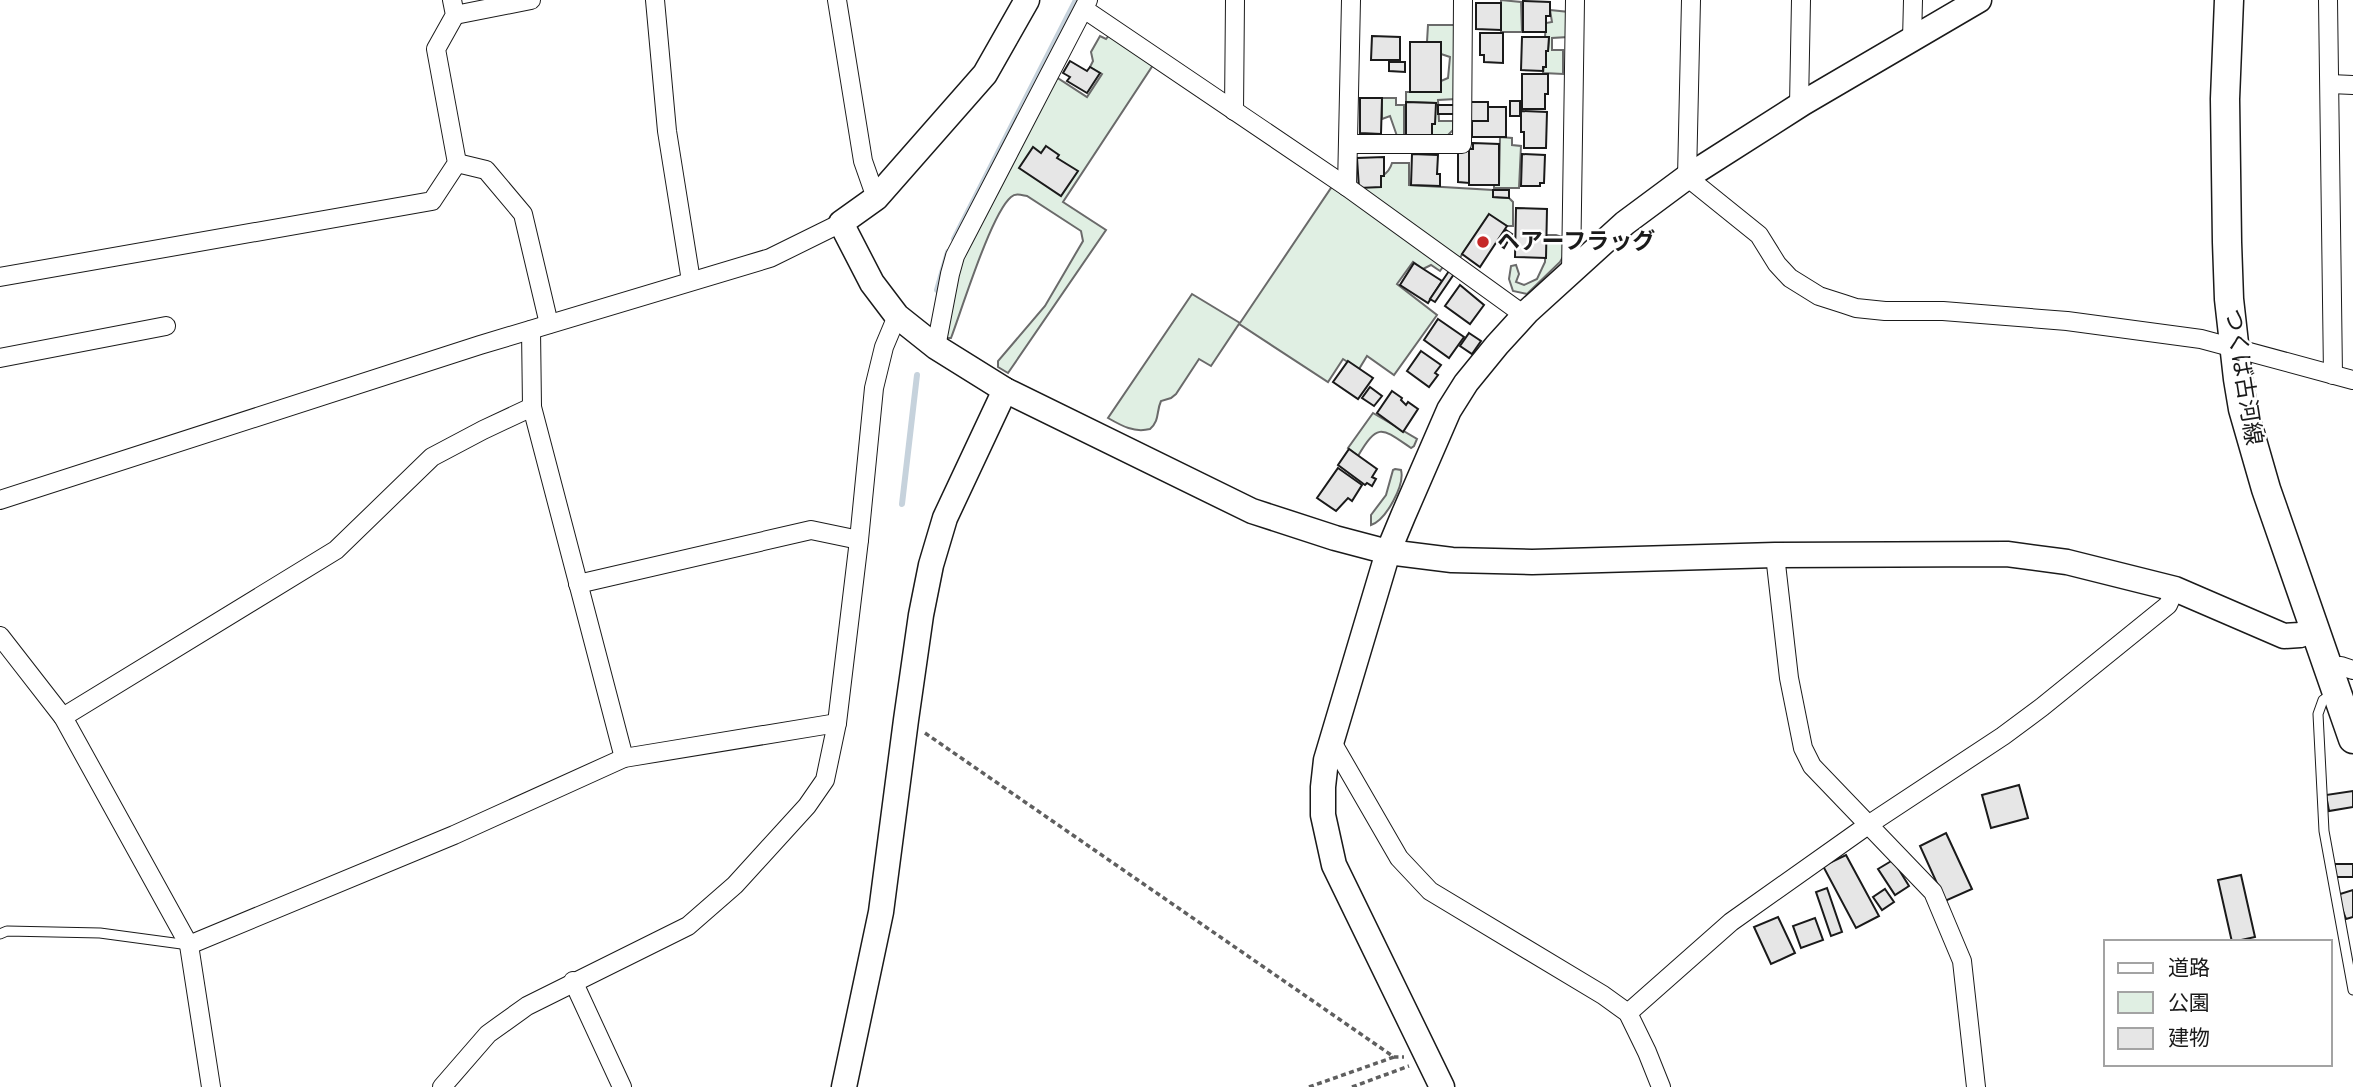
<svg xmlns="http://www.w3.org/2000/svg" width="2353" height="1087" viewBox="0 0 2353 1087" font-family="'Sofia Sans Condensed','Noto Sans JP',sans-serif">
<style>
.green{fill:#e0efe3;stroke:#6a6a6a;stroke-width:2}
.lines{fill:none;stroke-linecap:round;stroke-linejoin:round}
.stream{stroke:#c6d2dc;stroke-width:6}
.building{fill:#e6e6e6;stroke:#1a1a1a;stroke-width:2}
.lane-casing{stroke:#1a1a1a;stroke-width:11}
.street-casing{stroke:#1a1a1a;stroke-width:20}
.secondary-casing{stroke:#1a1a1a;stroke-width:27}
.primary-casing{stroke:#1a1a1a;stroke-width:31}
.path{stroke:#5f5f5f;stroke-width:3.5;stroke-dasharray:5 3.5;stroke-linecap:butt}
.lane{stroke:#fff;stroke-width:9}
.street{stroke:#fff;stroke-width:18}
.secondary{stroke:#fff;stroke-width:24}
.primary{stroke:#fff;stroke-width:28}
.poi-dot{fill:#c62828;stroke:#fff;stroke-width:2.5}
.labels{text-anchor:middle;dominant-baseline:central;stroke-width:5;stroke-linejoin:round;paint-order:stroke}
.poi-label{font-size:23px;font-weight:bold;fill:#1a1a1a;stroke:#fff;text-anchor:start}
.street-label{font-size:23px;fill:#1a1a1a;stroke:#fff}
</style>
<rect width="100%" height="100%" fill="#fff"/>
<g class="green">
<polygon points="1501,0 1521,2 1522,32 1501,32"/>
<polygon points="1550,10 1569,12 1568,37 1552,38 1552,50 1563,50 1563,74 1543,73 1546,51 1548,51 1549,38 1545,37 1546,23 1552,22"/>
<polygon points="1428,25 1456,25 1456,99 1438,100 1439,121 1453,121 1453,130 1446,137 1432,135 1432,124 1435,123 1435,103 1406,102 1406,92 1441,92 1441,81 1448,78 1450,57 1441,54 1441,42 1427,42"/>
<path d="M1110 34 1155 62 1063 202 1106 230 1008 373 998 367V361L1045 306 1083 241 1081 231 1027 196C1021 195 1016 193 1011 197 991 214 962 309 951 338H947L946 321 964 254 1056 77 1087 97 1102 74 1090 67 1093 61 1091 52 1100 36 1106 39Z"/>
<polygon points="1382,98 1396,98 1396,105 1404,105 1404,135 1397,136 1390,116 1382,119"/>
<polygon points="1500,137 1512,138 1512,145 1521,146 1519,188 1494,188 1494,185 1499,185"/>
<path d="M1392 163H1409V185L1493 190V197L1509 198 1513 202V226H1507L1489 215 1457 262 1356 188C1371 181 1388 178 1392 163Z"/>
<path d="M1333 185 1445 264 1440 271 1431 265 1423 269 1413 262 1397 284 1437 315 1394 375 1367 356 1359 369 1343 359 1328 382 1239 324 1211 366 1199 359 1176 394 1171 398 1161 401C1156 412 1160 420 1150 429 1134 433 1122 426 1108 418L1192 294 1240 323Z"/>
<polygon points="1546,235 1556,235 1565,238 1564,255 1560,262 1527,294 1513,291 1509,279 1511,266 1516,265 1519,274 1516,282 1524,285 1537,279 1545,262"/>
<path d="M1373 413 1417 439 1414 446 1411 448C1382 428 1378 422 1358 456L1348 448Z"/>
<path d="M1395 469 1401 470C1405 485 1386 520 1371 525V515L1386 495 1393 470Z"/>
</g>
<g class="lines">
<g class="stream">
<polyline points="954,239 1076,0"/>
<polyline points="937,290 948,252"/>
<polyline points="902,504 917,375"/>
</g>
</g>
<g class="building">
<polygon points="1523,1 1550,2 1550,16 1546,16 1546,32 1523,32"/>
<polygon points="1476,3 1501,3 1501,30 1476,29"/>
<polygon points="1480,33 1503,33 1503,63 1484,62 1484,55 1480,55"/>
<polygon points="1372,36 1400,37 1400,60 1371,60"/>
<polygon points="1522,37 1549,37 1548,51 1546,51 1546,67 1543,67 1543,71 1521,70"/>
<rect x="1410" y="42" width="31" height="50"/>
<polygon points="1070,61 1087,71 1090,67 1100,73 1087,93 1067,81 1070,77 1063,73"/>
<polygon points="1389,62 1405,62 1405,72 1389,71"/>
<polygon points="1522,74 1548,74 1548,94 1545,94 1545,109 1522,109"/>
<polygon points="1360,98 1382,98 1381,134 1360,133"/>
<rect x="1510" y="101" width="10" height="15"/>
<polygon points="1406,102 1436,103 1435,124 1432,124 1432,135 1406,135"/>
<polygon points="1470,102 1488,102 1488,121 1471,121"/>
<rect x="1438" y="105" width="17" height="9"/>
<polygon points="1488,107 1506,107 1506,137 1472,137 1472,121 1488,121"/>
<polygon points="1521,111 1547,112 1546,148 1524,148 1524,132 1521,132"/>
<polygon points="1473,143 1499,144 1499,185 1469,185 1469,149 1473,149"/>
<polygon points="1046,146 1059,155 1057,158 1078,171 1061,196 1019,168 1033,147 1041,153"/>
<polygon points="1458,151 1469,151 1469,183 1458,182"/>
<polygon points="1412,154 1438,155 1437,174 1440,174 1440,186 1411,185"/>
<polygon points="1522,154 1545,155 1544,183 1540,183 1540,186 1521,186"/>
<polygon points="1384,157 1384,176 1381,176 1381,187 1359,188 1357,158"/>
<polygon points="1493,190 1509,190 1509,198 1493,197"/>
<polygon points="1516,208 1547,209 1546,258 1515,257"/>
<polygon points="1489,214 1507,226 1480,267 1462,254"/>
<polygon points="1506,230 1512,234 1504,248 1497,243"/>
<polygon points="1414,263 1442,281 1428,303 1400,285"/>
<polygon points="1449,271 1454,274 1435,302 1430,299"/>
<polygon points="1460,285 1484,305 1470,324 1445,306"/>
<polygon points="1438,319 1464,337 1449,358 1424,340"/>
<polygon points="1469,333 1481,341 1472,354 1460,346"/>
<polygon points="1421,351 1441,365 1435,373 1438,375 1429,387 1407,371"/>
<polygon points="1348,361 1373,378 1358,399 1333,382"/>
<polygon points="1370,387 1382,396 1374,406 1362,398"/>
<polygon points="1392,391 1402,398 1401,400 1406,405 1408,402 1418,409 1403,432 1377,413"/>
<polygon points="1349,449 1377,469 1372,477 1376,479 1372,486 1367,483 1365,485 1338,465"/>
<polygon points="1338,468 1362,485 1352,501 1348,498 1336,511 1317,498"/>
<polygon points="2019,785 2028,818 1991,828 1982,795"/>
<polygon points="2353,791 2353,807 2329,811 2326,795"/>
<polygon points="1946,833 1972,889 1945,901 1920,846"/>
<polygon points="1846,855 1879,916 1856,928 1823,866"/>
<polygon points="1893,860 1909,886 1895,895 1878,869"/>
<rect x="2335" y="864" width="18" height="13"/>
<polygon points="2241,875 2255,937 2232,942 2218,880"/>
<polygon points="1827,888 1842,932 1831,936 1816,892"/>
<polygon points="1885,889 1894,902 1882,910 1873,897"/>
<polygon points="2353,890 2353,917 2346,919 2337,895"/>
<polygon points="1778,917 1795,953 1771,964 1754,927"/>
<polygon points="1815,918 1823,940 1801,948 1793,926"/>
</g>
<g class="lines">
<g class="lane-casing">
<g id="lane">
<polyline points="2332,694 2323,700 2318,714 2324,831 2353,990"/>
<polyline points="0,934 7,931 100,933 189,945"/>
</g>
</g>
<g class="street-casing">
<g id="street">
<polyline points="655,0 667,131 691,281"/>
<polyline points="837,0 863,161 876,198"/>
<polyline points="1691,0 1687,177 1759,235 1777,264 1790,278 1819,296 1844,304 1856,308 1885,311 1943,311 2067,321 2201,339 2353,380"/>
<polyline points="2328,0 2333,375"/>
<polyline points="1084,9 1347,187 1524,315"/>
<polyline points="455,15 531,0"/>
<polyline points="1912,40 1913,0"/>
<polyline points="2330,84 2353,85"/>
<polyline points="1799,105 1801,0"/>
<polyline points="1234,111 1235,0"/>
<polyline points="1349,144 1462,144 1463,0"/>
<polyline points="457,163 486,170 523,214 549,324"/>
<polyline points="1347,187 1351,0"/>
<polyline points="1571,273 1575,0"/>
<polyline points="0,277 432,201 457,163 436,49 455,15 452,0"/>
<polyline points="531,330 532,407 624,758"/>
<polyline points="936,347 950,274 955,256 1088,0"/>
<polyline points="0,358 166,326"/>
<polyline points="0,500 480,345 770,258 841,223"/>
<polyline points="1775,555 1789,678 1803,748 1812,766 1933,892 1962,961 1976,1087"/>
<polyline points="578,584 811,530 859,540"/>
<polyline points="0,636 63,717 189,945 211,1087"/>
<polyline points="2327,667 2341,666 2353,670"/>
<polyline points="63,717 336,550 432,457 483,430 532,407"/>
<polyline points="1332,742 1399,858 1430,891 1603,995 1628,1013 1647,1052 1661,1087"/>
<polyline points="189,945 454,835 624,758 837,723"/>
<polyline points="573,981 622,1087"/>
<polyline points="1628,1013 1731,922 1868,825 2003,736 2042,707 2168,605 2175,589"/>
<polyline points="442,1087 488,1034 527,1006 688,926 735,885 807,806 825,780 837,723 859,540 874,388 884,347 897,316"/>
</g>
</g>
<g class="secondary-casing">
<g id="secondary">
<polyline points="1027,0 985,74 876,198 841,223 872,283 897,316 936,347 1005,390 1252,511 1335,538 1388,552 1452,560 1532,562 1775,555 2007,554 2067,562 2175,589 2284,636 2300,635 2315,630"/>
<polyline points="844,1087 881,912 906,720 921,615 931,565 945,518 1005,390"/>
<polyline points="1442,1087 1334,865 1323,815 1323,787 1326,760 1388,552 1403,516 1449,410 1466,383 1497,345 1528,311 1625,223 1687,177 1803,103 1979,0"/>
</g>
</g>
<g class="primary-casing">
<polyline id="primary" points="2229,0 2225,99 2227,242 2229,299 2238,379 2243,409 2266,489 2353,739"/>
</g>
<g class="path">
<polyline points="925,733 1394,1057 1404,1057"/>
<polyline points="1309,1087 1394,1057"/>
<polyline points="1352,1087 1409,1066"/>
</g>
<use href="#lane" class="lane"/>
<use href="#street" class="street"/>
<use href="#secondary" class="secondary"/>
<use href="#primary" class="primary"/>
</g>
<circle class="poi-dot" cx="1483" cy="242" r="7"/>
<g class="labels">
<g class="poi-label">
<text x="1497" y="242">ヘアーフラッグ</text>
</g>
<g class="street-label">
<text transform="translate(2243 377) rotate(81)">つくば古河線</text>
</g>
</g>
<rect x="2104" y="940" width="228" height="126" fill="#ffffff" stroke="#a3a3a3" stroke-width="2"/>
<rect x="2118" y="963" width="35" height="10" fill="#ffffff" stroke="#a3a3a3" stroke-width="2"/>
<text x="2168" y="975" font-size="21" fill="#1a1a1a">道路</text>
<rect x="2118" y="992" width="35" height="21" fill="#e0efe3" stroke="#a3a3a3" stroke-width="2"/>
<text x="2168" y="1010" font-size="21" fill="#1a1a1a">公園</text>
<rect x="2118" y="1028" width="35" height="21" fill="#e6e6e6" stroke="#a3a3a3" stroke-width="2"/>
<text x="2168" y="1045" font-size="21" fill="#1a1a1a">建物</text>
</svg>
